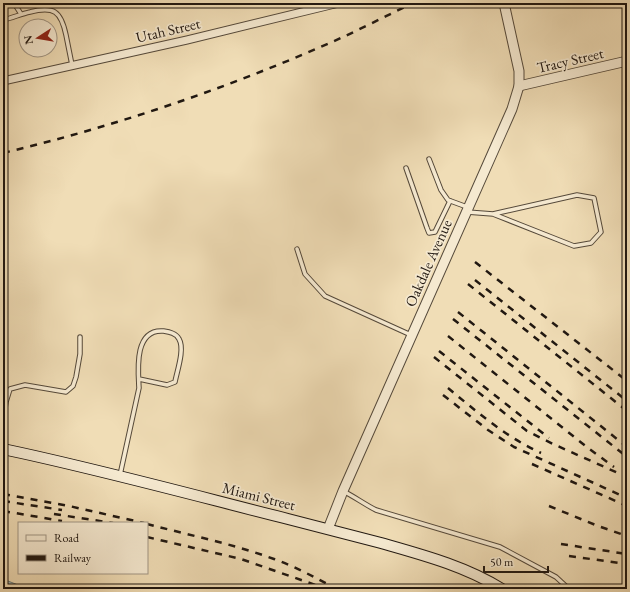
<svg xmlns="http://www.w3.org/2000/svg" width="630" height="592" viewBox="0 0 630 592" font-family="'EB Garamond',serif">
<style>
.water{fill:url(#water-waves);stroke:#6d7976}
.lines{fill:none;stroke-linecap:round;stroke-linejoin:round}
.service-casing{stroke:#55493a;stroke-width:5.5}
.minor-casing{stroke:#55493a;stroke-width:9}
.tertiary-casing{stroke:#55493a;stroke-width:11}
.secondary-casing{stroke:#211811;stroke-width:12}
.service{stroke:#f5e9d0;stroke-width:3.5}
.minor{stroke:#f5e9d0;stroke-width:7}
.tertiary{stroke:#f5e9d0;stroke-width:9}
.secondary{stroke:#f5e9d0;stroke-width:10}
.rail{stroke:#211811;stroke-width:2.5;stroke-dasharray:7 7;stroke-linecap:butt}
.labels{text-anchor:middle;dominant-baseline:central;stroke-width:3.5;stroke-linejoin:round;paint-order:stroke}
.street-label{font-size:15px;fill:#211811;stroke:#f5e9d0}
</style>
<defs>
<pattern id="water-waves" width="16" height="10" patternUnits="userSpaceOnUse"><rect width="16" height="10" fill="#a0b9b9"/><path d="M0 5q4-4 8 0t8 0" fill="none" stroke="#8a9e9e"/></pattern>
</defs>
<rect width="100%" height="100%" fill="#f0ddb6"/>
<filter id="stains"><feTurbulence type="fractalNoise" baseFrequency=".005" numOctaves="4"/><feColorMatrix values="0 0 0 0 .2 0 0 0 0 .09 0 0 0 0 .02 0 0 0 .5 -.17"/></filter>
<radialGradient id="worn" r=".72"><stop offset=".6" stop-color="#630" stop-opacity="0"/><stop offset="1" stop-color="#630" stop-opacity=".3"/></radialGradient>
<polygon class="water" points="3,579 28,589 3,589"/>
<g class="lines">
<g class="service-casing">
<g id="service">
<polyline points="14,3 21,14"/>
<path d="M3 20C12 18 21 14 30 12 54 6 61 11 66 35 68 45 70 55 72 65"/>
<polyline points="429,159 441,190 448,200 467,207"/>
<polyline points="406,168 427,228 429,233 435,232 450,201"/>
<polyline points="467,212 493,214 577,195 594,198 601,232 591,243 574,246 493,214"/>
<polyline points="297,249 305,274 325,296 411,335"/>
<polyline points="3,421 6,402 10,389 25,385 66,392 73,386 76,377 80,354 80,337"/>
<path d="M120 475 139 388C138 370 134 329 163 331 169 332 176 333 179 339 185 349 177 371 175 382L167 385 139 379"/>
<path d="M343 491C355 497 364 504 376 510L500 547 556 577 569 589"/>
</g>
</g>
<g class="minor-casing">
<polyline id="minor" points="3,81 187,40 339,3"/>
</g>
<g class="tertiary-casing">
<g id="tertiary">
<polyline points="519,86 627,61"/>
<polyline points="328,529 343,491 512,109 519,86 519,71 504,3"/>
</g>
</g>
<g class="secondary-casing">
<path id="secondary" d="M3 449C98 469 193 495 288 519 319 527 350 535 381 543 423 555 465 566 502 589"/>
</g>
<use href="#service" class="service"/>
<use href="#minor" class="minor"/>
<use href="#tertiary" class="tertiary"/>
<use href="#secondary" class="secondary"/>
<g class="rail">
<path d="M3 153C116 126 225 89 332 42 359 30 386 16 413 3"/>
<polyline points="475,262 627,381"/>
<polyline points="475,280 627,401"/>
<polyline points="468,284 627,411"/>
<polyline points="458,312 627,447"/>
<polyline points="453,319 627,457"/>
<polyline points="448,336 588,448 614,467"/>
<polyline points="439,351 549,438"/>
<polyline points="434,357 527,431 553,444 627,477"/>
<path d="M448 388C477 412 506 437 541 453"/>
<polyline points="443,395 488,430 514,447 627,498"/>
<polyline points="532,464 627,506"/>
<polyline points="3,494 69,506 144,523"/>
<polyline points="3,501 62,510"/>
<polyline points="549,506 598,526 627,536"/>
<polyline points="3,511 62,521"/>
<polyline points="54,514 113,523"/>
<path d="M147 524C189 535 233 544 274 559 296 567 316 578 337 589"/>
<polyline points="147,537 241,559 327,589"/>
<polyline points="561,544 627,554"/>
<polyline points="569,556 627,564"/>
</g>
</g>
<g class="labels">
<g class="street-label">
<text transform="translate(168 30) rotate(-13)">Utah Street</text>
<text transform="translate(570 60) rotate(-13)">Tracy Street</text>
<text transform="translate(428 263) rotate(-66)">Oakdale Avenue</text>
<text transform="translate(259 496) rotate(14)">Miami Street</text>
</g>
</g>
<rect width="630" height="592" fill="none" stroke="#f0ddb6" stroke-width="16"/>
<rect x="4" y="4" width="622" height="584" fill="none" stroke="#211811" stroke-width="2"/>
<rect x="8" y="8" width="614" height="576" fill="none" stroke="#211811"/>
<rect x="18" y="522" width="130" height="52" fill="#f5e9d0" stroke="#a09584"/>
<rect x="26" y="535" width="20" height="6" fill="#f5e9d0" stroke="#a09584"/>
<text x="54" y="542" font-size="12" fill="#211811">Road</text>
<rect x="26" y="555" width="20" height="6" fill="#211811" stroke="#a09584"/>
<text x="54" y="562" font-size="12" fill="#211811">Railway</text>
<g transform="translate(38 38) rotate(258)"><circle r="19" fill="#f5e9d0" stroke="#a09584"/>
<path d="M0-3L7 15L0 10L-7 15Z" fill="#8f2418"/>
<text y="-6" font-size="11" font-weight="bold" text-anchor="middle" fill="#211811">N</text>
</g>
<path d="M484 566v6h64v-6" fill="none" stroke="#211811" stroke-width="2"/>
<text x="490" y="566" font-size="12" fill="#211811" stroke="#f5e9d0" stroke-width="3" paint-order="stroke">50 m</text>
<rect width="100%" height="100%" filter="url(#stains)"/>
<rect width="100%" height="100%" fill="url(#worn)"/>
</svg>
